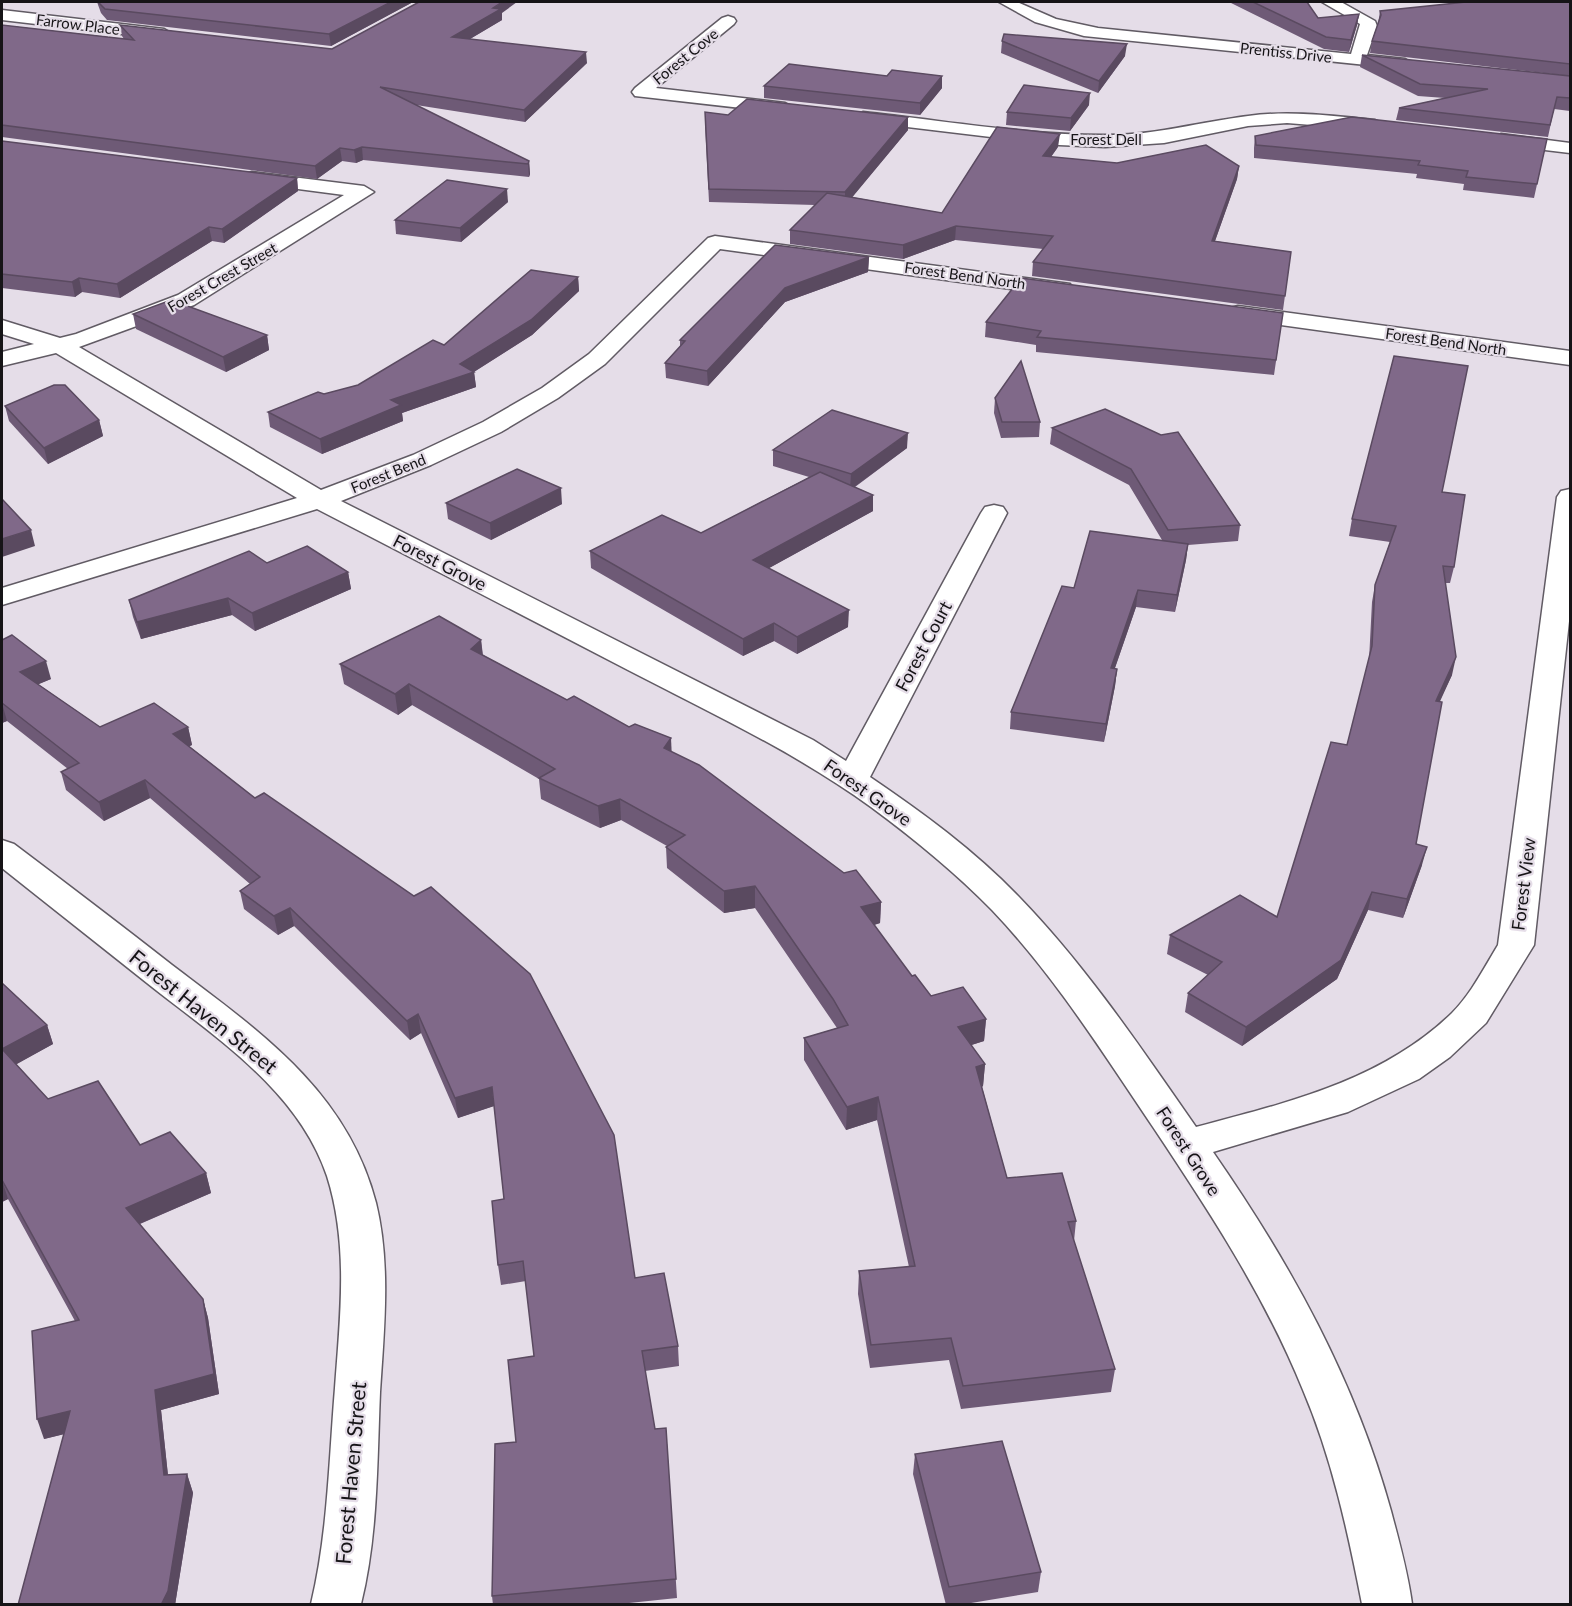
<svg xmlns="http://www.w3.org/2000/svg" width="1572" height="1606" viewBox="0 0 1572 1606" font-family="Lato,sans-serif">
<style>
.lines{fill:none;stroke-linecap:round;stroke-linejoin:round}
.minor-casing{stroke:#615b64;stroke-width:3}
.minor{fill:#fff;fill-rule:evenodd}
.wall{fill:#6e5a76}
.shaded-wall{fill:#5a4a60}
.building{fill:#806989;stroke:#5a4a60;stroke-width:1.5}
.labels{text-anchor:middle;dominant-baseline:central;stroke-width:4.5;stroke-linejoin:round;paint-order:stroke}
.far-street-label{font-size:15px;fill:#161417;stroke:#e5dde8}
.street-label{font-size:18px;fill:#161417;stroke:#e5dde8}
.near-street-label{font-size:21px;fill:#161417;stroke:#e5dde8}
</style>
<rect width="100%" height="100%" fill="#e5dde8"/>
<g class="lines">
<g class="minor-casing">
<g id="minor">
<polygon points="999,2 1017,2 1056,19 1098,28 1351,54 1360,24 1322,2 1341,2 1375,21 1377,26 1367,55 1405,59 1413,64 1405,69 1084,36 1035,22"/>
<polygon points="2,10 164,29 172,34 164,39 2,20"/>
<polygon points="728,16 734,18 736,21 734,24 656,88 785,103 794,108 791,112 785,113 635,96 632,92 635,88 722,18"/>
<path d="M863 112C942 120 1023 135 1103 135 1153 136 1199 122 1248 116 1290 110 1333 116 1375 120L1384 125 1375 130 1287 123 1248 126 1164 143 1105 147 1059 145 857 121 854 117Z"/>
<polygon points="1501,134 1570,143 1570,153 1494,144 1492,140"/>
<path d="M252 172 364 186 374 192 194 305 79 347 321 490 413 455 483 422 542 388 589 354 708 238 715 236 1070 284 1073 289 1070 294 1062 296 720 249 605 364 558 398 501 432 431 465 341 501 813 740 846 761 981 513 985 507 994 505 1003 507 1007 513 870 777C923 813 975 851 1019 897 1086 966 1141 1048 1196 1127 1286 1103 1382 1081 1452 1013 1471 994 1484 968 1498 945L1557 497 1561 491 1570 489V612L1534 945 1486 1023 1450 1057 1419 1079 1348 1112 1213 1152C1290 1263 1355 1380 1391 1511 1399 1541 1408 1573 1412 1604H1362C1348 1532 1332 1458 1303 1390 1265 1296 1209 1211 1153 1127 1103 1053 1054 975 992 910 955 872 913 838 871 807 795 752 711 713 628 670 524 616 421 563 317 509L2 605V588L297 498 56 353 2 366V352L34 344 2 334V320L60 338 76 334 178 295 344 195 245 182 242 178 245 174Z"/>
<polygon points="1238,306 1570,351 1570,365 1230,318 1227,313 1230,308"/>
<path d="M2 840 14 844C67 884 120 924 172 965 259 1031 347 1091 376 1203 391 1264 384 1330 380 1392 377 1463 378 1535 361 1604H311C328 1533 329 1460 335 1388 340 1318 349 1245 327 1176 298 1090 215 1037 147 983 99 945 50 906 2 868Z"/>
</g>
</g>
<use href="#minor" class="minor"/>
</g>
<g class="wall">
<polygon points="97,2 413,2 331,46 107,20 101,13"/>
<polygon points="1229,2 1307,2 1318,18 1359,14 1357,25 1349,52 1324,49"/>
<polygon points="1570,2 1570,76 1370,53 1372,41 1378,24 1380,11"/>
<polygon points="502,13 502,20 470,39 587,63 525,122 416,105 529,161 530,174 529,177 363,160 356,163 342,161 317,179 2,137 2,25 124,39 122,36 120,25 332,49"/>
<polygon points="1002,41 1125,56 1098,93 1001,53"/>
<polygon points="1362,55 1570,76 1570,111 1554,109 1548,137 1396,120 1399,108 1445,98 1418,96 1360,67"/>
<polygon points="887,76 942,76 942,88 920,115 764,98 764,86"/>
<polygon points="1089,105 1070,131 1006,125 1007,112"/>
<polygon points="728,115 908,130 852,197 942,213 1058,147 1051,157 1117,163 1239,166 1237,179 1215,241 1291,252 1283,310 1032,276 1033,262 1043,249 955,240 903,259 790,244 790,230 815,205 709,202 705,124"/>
<polygon points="1255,136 1547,139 1534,198 1463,190 1464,184 1416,178 1417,174 1254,158 1254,148"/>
<polygon points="2,141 297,178 298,191 224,243 212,241 120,298 82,292 75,297 2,288"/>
<polygon points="508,202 461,242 396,234 395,220"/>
<polygon points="869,257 868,272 785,302 708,386 666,378 665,363 680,347 680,340"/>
<polygon points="578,277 579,291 532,335 474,372 476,387 402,413 403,421 322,454 270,427 268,412 324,394 358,385 444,345"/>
<polygon points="1283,313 1274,375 1036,352 1036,345 985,337 986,322"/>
<polygon points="133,314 267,335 269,350 226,372 136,329"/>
<polygon points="995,398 1040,422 1039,437 1001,438 994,413"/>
<polygon points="5,406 99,420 103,436 48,464 9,421"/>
<polygon points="1052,428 1240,525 1238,541 1188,545 1186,560 1175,612 1136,607 1115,668 1117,669 1115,686 1104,742 1010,729 1011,712 1074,588 1162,540 1129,485 1050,444"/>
<polygon points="907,448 855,487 873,495 873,511 769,568 848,627 797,654 774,641 743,656 591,568 590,551 701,533 809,477 773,466 773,450"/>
<polygon points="1442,492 1454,567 1450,583 1445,583 1452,675 1439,702 1416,844 1422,865 1403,918 1368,910 1337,979 1242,1046 1185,1012 1188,993 1208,975 1167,954 1170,935 1277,917 1347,745 1369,660 1372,602 1375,585 1390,542 1349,536 1352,519"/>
<polygon points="446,503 562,504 491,540 448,519"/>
<polygon points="267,563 348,572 351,589 255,631 232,615 141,639 133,617 129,600"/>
<polygon points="2,640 51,679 38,684 100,727 188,727 192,745 189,746 255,798 635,1278 678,1346 679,1366 645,1371 655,1429 666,1428 677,1598 610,1605 493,1605 492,1596 516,1442 534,1356 526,1281 501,1285 498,1265 504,1199 494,1106 458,1118 421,1033 410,1040 294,926 278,935 244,909 240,891 250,884 150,798 104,821 66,790 61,772 68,769 7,721 2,723"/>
<polygon points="481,640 483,655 567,700 629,727 671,738 671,751 881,902 880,923 874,925 912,976 931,996 986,1019 984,1041 971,1045 985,1064 983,1086 982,1087 1007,1178 1076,1221 1074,1241 1115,1369 1111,1392 961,1409 949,1360 870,1368 858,1294 859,1271 909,1267 877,1120 846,1130 804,1060 804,1038 837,1028 755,908 724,913 667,868 666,847 667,846 621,820 600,828 541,799 539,779 412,705 398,715 344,684 340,664"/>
<polygon points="2,983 47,1025 53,1044 16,1064 48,1099 140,1145 206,1173 211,1193 140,1224 203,1299 208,1318 219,1394 161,1410 168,1475 187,1474 193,1493 175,1605 18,1605 64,1434 44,1439 75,1321 8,1199 2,1202"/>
<polygon points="915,1454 1041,1572 1038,1592 959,1605 946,1605 913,1474"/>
</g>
<g class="shaded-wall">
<polygon points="391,2 413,2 331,46 329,34"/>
<polygon points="502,2 517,2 502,13 502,20 453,49 452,37"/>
<polygon points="1359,14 1357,25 1349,52 1351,40"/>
<polygon points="1127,44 1125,56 1098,93 1099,81"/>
<polygon points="586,52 587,63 525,122 524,110"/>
<polygon points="942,76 942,88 920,115 920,103"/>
<polygon points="1090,93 1089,105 1070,131 1071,118"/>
<polygon points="908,117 908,130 845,206 845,192"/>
<polygon points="1060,134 1058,147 1042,169 1043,156"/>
<polygon points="362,147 363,160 356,163 354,150"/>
<polygon points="340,148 342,161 317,179 315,166"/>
<polygon points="529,161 530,174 529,177 528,164"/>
<polygon points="1239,166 1237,179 1210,255 1212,241"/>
<polygon points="297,178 298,191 224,243 222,229"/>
<polygon points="507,189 508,202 461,242 460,228"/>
<polygon points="956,226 955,240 903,259 903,245"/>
<polygon points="209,227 212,241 120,298 117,284"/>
<polygon points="869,257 868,272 785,302 708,386 707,371 785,288"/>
<polygon points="578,277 579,291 532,335 472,373 474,372 476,387 402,413 403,421 322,454 320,439 460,364"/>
<polygon points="79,278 82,292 75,297 72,282"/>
<polygon points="267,335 269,350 226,372 223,357"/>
<polygon points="99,420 103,436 48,464 44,448"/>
<polygon points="908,433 907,448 850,490 851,474"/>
<polygon points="561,488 562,504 491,540 490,523"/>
<polygon points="873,495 873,511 753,577 753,560"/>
<polygon points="31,530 35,546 2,557 2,539"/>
<polygon points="1188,544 1186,560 1175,612 1177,595"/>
<polygon points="348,572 351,589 255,631 252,613"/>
<polygon points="1138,590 1136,607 1109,685 1111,668"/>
<polygon points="228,598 232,615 141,639 137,622"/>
<polygon points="849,610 848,627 797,654 797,637"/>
<polygon points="774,623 774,641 743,656 743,639"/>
<polygon points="481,640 483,660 471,649"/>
<polygon points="1456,657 1452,675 1432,719 1436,701"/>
<polygon points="46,661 51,679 25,690 20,672"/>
<polygon points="1117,669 1115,686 1104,742 1106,724"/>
<polygon points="409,684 412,705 398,715 395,694"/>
<polygon points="2,703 7,721 2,723"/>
<polygon points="188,727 192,745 177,752 173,734"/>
<polygon points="671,738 672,759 664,748"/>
<polygon points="145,780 150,798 104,821 99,802"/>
<polygon points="620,799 621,820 600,828 598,806"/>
<polygon points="1427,847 1422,865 1403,918 1407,899"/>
<polygon points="755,886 755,908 724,913 724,891"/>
<polygon points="1372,892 1368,910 1337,979 1242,1046 1246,1027"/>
<polygon points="881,902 880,923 861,929 861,907"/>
<polygon points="290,908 294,926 278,935 274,916"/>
<polygon points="418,1014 421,1033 410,1040 407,1021"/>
<polygon points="986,1019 984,1041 956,1050 958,1027"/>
<polygon points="47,1025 53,1044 8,1069 2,1049"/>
<polygon points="985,1064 983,1086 974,1089 976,1067"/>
<polygon points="492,1087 494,1106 458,1118 455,1098"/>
<polygon points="878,1097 877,1120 846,1130 847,1107"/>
<polygon points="206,1173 211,1193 132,1227 126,1208"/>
<polygon points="2,1180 8,1199 2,1202"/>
<polygon points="203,1299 208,1318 219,1394 161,1410 170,1495 164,1475 155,1390"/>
<polygon points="70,1411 77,1431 44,1439 37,1419"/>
<polygon points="187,1474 193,1493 175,1605 161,1605"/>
</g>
<g class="building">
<polygon points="98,2 391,2 329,34 105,9"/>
<polygon points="419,2 502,2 493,8 501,9 452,37 586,52 524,110 380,87 529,161 528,164 362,147 354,150 340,148 315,166 2,125 2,25 134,40 120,25 332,49"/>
<polygon points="1253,2 1307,2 1318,18 1359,14 1351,40 1326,37"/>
<polygon points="1466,2 1570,2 1570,64 1372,41 1381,15 1380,11"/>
<polygon points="1004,34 1127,44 1099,81 1002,41"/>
<polygon points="1362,55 1570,76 1570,98 1557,97 1550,125 1399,108 1488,89 1420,84"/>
<polygon points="789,64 887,76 892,70 942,76 920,103 764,86"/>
<polygon points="1024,85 1090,93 1071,118 1007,112"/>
<polygon points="747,99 908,117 845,192 709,189 705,112 728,115"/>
<polygon points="1352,117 1547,139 1537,184 1466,177 1468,171 1418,165 1420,161 1256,145 1255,136"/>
<polygon points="997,127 1060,134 1043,156 1117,163 1206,145 1239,166 1212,241 1291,252 1285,296 1033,262 1053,236 956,226 903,245 790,230 827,193 942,213"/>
<polygon points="2,141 297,178 222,229 209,227 117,284 79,278 72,282 2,274"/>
<polygon points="447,180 507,189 460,228 395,220"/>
<polygon points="775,245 869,257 785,288 707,371 665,363 685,341 680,340"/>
<polygon points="531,270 578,277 531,320 460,364 474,372 391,400 401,405 320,439 268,412 318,392 324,394 358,385 433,340 444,345"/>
<polygon points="1021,278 1283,313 1276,360 1037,337 1041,331 986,322"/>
<polygon points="171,300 267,335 223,357 133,314"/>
<polygon points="1394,356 1468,366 1442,492 1465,495 1454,567 1443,566 1456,657 1436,701 1442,702 1416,844 1427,847 1407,899 1372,892 1341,960 1246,1027 1188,993 1222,962 1170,935 1240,895 1277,917 1331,742 1347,745 1372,646 1375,585 1396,526 1352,519"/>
<polygon points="1021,361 1040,422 1002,422 995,398"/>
<polygon points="54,385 65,385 99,420 44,448 5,406"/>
<polygon points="1105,409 1161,435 1178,432 1240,525 1168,530 1131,469 1052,428"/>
<polygon points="832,410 908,433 851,474 773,450"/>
<polygon points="517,469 561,488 490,523 446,503"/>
<polygon points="820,472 873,495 753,560 849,610 797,637 774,623 743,639 590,551 662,515 701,533"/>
<polygon points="2,499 31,530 2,539"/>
<polygon points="1090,531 1188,544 1177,595 1138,590 1111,668 1117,669 1106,724 1011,712 1062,586 1074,588"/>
<polygon points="307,546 348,572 252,613 228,598 137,622 129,600 249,551 267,563"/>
<polygon points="439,616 481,640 471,649 567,700 574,696 629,727 635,724 671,738 664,748 699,765 844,873 856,870 881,902 861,907 912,976 915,975 931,996 963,987 986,1019 958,1027 985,1064 976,1067 1007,1178 1062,1173 1076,1221 1068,1222 1115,1369 963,1386 951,1338 871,1345 859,1271 915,1266 878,1097 847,1107 804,1038 848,1025 833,999 755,886 724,891 666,847 685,835 620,799 598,806 539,778 555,769 409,684 395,694 340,664"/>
<polygon points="12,635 46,661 20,672 100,727 154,703 188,727 173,734 255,798 264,793 414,896 431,887 530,974 614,1135 635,1278 664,1273 678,1346 642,1351 655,1429 666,1428 676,1579 492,1596 495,1444 516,1442 508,1360 534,1356 523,1261 498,1265 492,1201 504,1199 492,1087 455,1098 418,1014 407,1021 290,908 274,916 240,891 260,877 145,780 99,802 61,772 79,763 2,703 2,640"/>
<polygon points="2,983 47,1025 2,1049 48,1099 98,1081 140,1145 170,1132 206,1173 126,1208 203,1299 214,1374 155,1390 164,1475 187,1474 168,1591 161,1605 18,1605 70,1411 37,1419 32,1331 79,1320 2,1180"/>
<polygon points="1002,1441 1041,1572 949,1587 915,1454"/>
</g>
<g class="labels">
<g class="far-street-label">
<text transform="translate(78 24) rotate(7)">Farrow Place</text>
<text transform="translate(1286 52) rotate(6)">Prentiss Drive</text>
<text transform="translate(685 56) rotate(-39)">Forest Cove</text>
<text x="1106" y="139">Forest Dell</text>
<text transform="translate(965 275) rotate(8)">Forest Bend North</text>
<text transform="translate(222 277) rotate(-30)">Forest Crest Street</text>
<text transform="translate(1446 341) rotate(8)">Forest Bend North</text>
<text transform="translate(388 473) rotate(-22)">Forest Bend</text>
</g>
<g class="street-label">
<text transform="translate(440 562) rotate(27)">Forest Grove</text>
<text transform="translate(923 646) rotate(-62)">Forest Court</text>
<text transform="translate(868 792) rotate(35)">Forest Grove</text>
<text transform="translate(1523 884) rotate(-83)">Forest View</text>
<text transform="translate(1189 1151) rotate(57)">Forest Grove</text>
</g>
<g class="near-street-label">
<text transform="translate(204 1011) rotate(39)">Forest Haven Street</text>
<text transform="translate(350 1473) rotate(-85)">Forest Haven Street</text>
</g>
</g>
<rect width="1572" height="1606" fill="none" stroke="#161417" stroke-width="6"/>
</svg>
